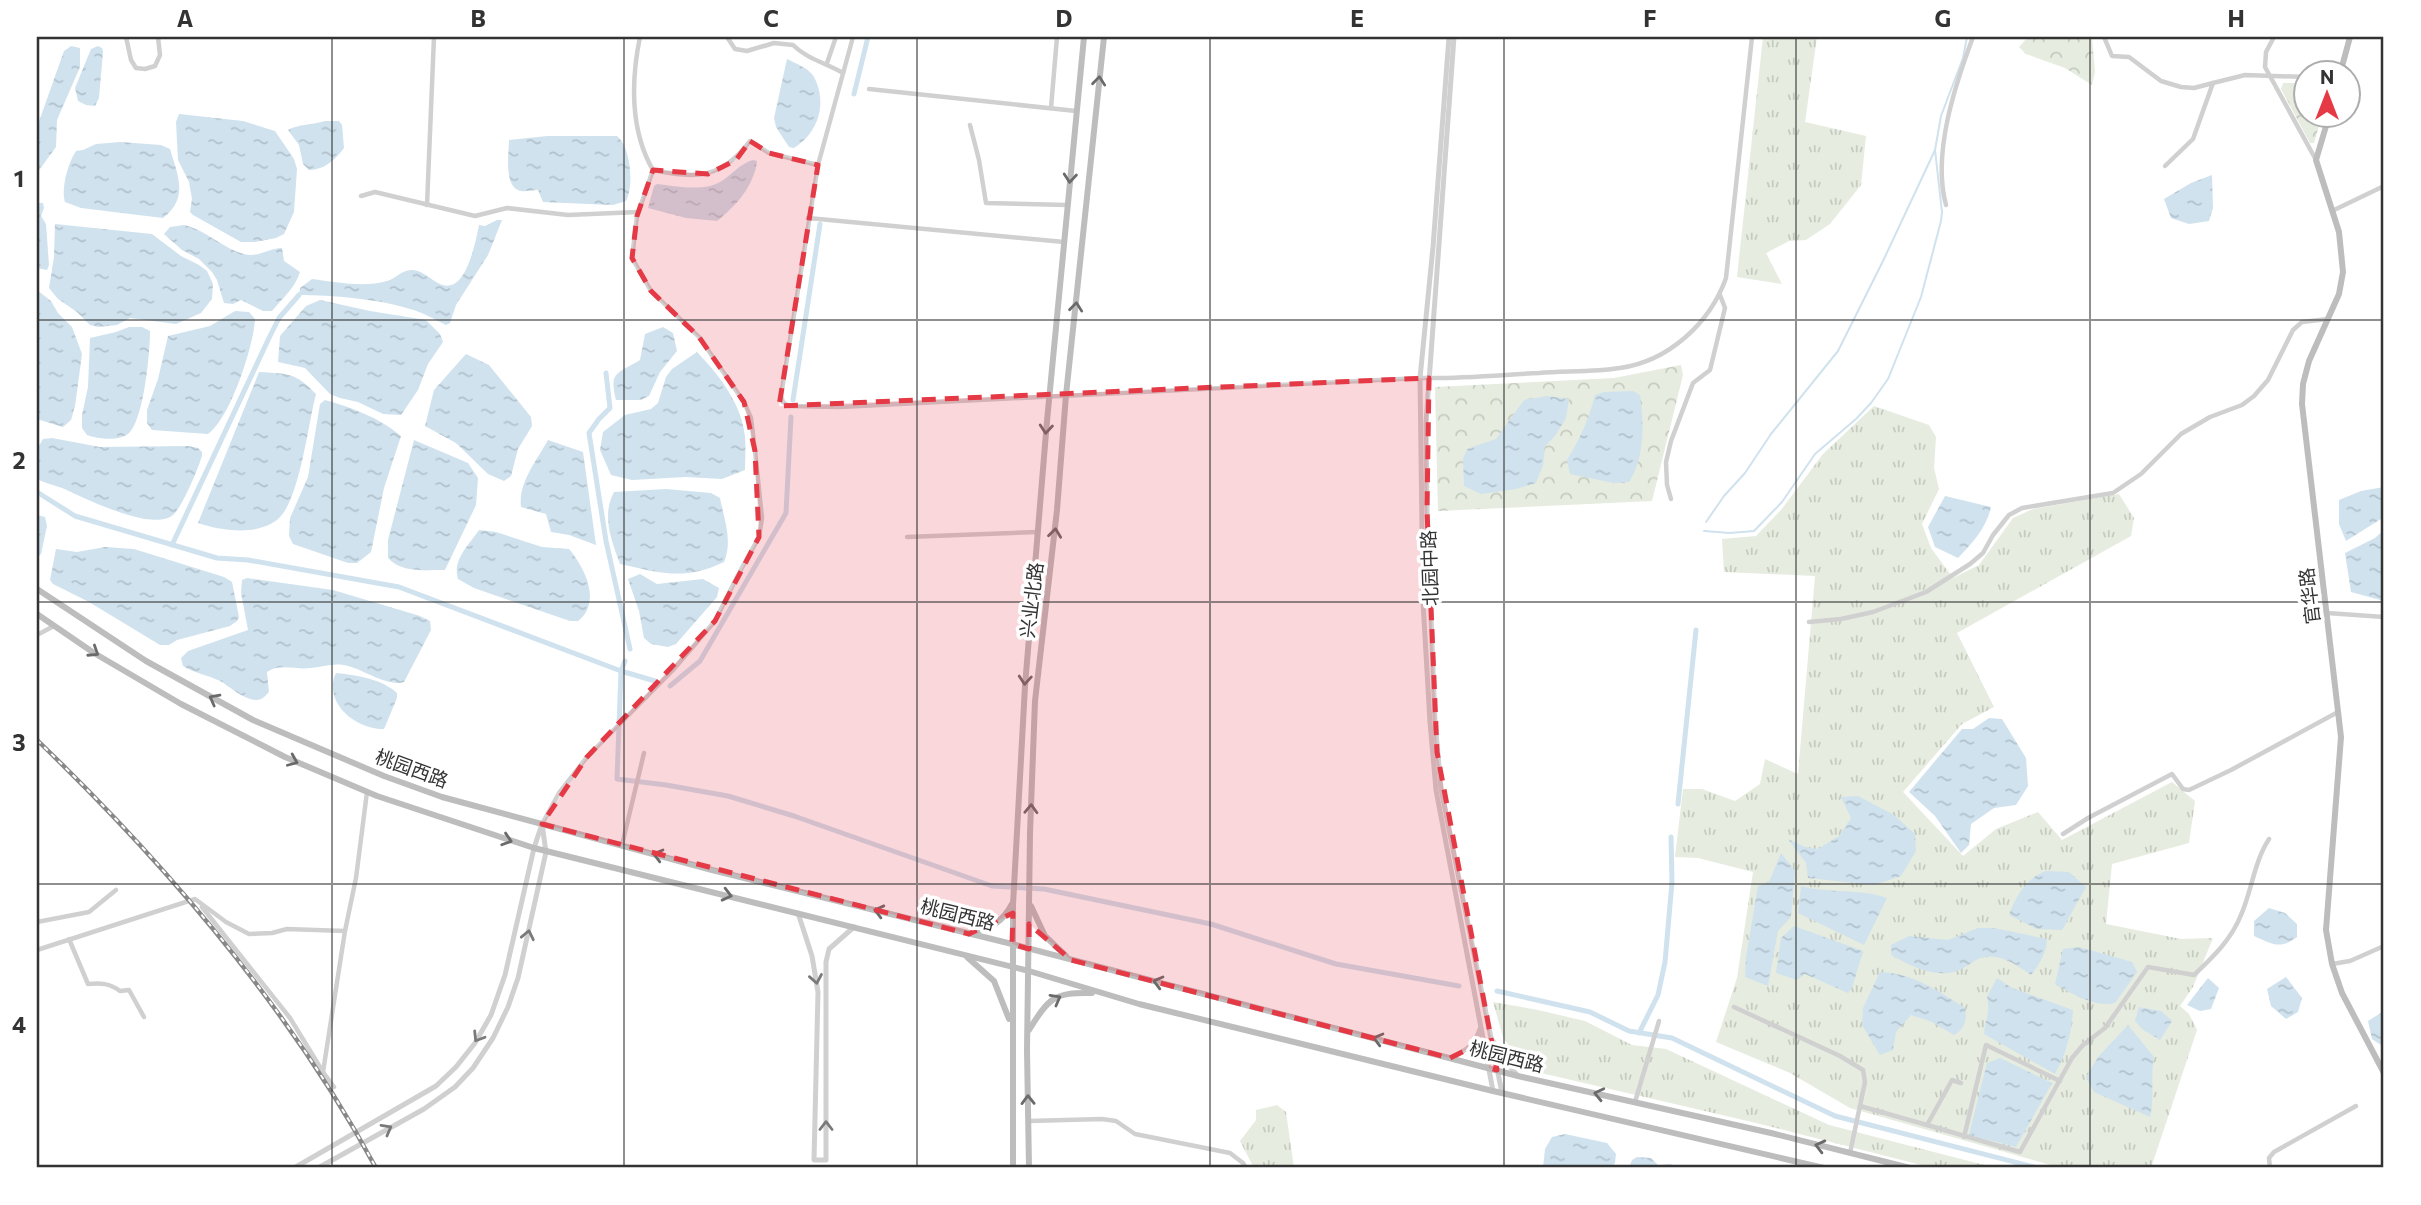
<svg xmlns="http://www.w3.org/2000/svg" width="2421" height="1205" viewBox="0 0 2421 1205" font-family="Commissioner,'Noto Sans SC',sans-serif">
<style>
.grass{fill:url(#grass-tufts)}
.forest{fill:url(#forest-crowns)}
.water{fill:url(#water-ripples)}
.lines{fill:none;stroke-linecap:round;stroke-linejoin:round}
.stream{stroke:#cfe2ee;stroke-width:2}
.canal{stroke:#cfe2ee;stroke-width:5}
.minor{stroke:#d0d0d0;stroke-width:4.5}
.tertiary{stroke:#d0d0d0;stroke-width:5}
.secondary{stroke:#bdbdbd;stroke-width:6}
.rail-casing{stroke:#888;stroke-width:4.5}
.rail{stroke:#fff;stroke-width:2;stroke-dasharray:5;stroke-linecap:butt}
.oneway{stroke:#6a6a6a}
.oneway2{stroke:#7a7a7a}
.marked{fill:#e63946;fill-opacity:0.2;stroke:#e63946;stroke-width:5;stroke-dasharray:14 9;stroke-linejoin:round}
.grid{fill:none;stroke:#333;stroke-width:2;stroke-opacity:0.55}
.labels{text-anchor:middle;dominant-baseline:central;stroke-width:7;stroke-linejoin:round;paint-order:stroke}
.street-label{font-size:19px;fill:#333;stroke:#fff}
.neatline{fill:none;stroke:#333;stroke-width:2.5}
.grid-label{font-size:23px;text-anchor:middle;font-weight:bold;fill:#333}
</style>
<defs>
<pattern id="grass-tufts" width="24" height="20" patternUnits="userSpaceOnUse" patternTransform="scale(1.75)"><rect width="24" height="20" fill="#e6ecdf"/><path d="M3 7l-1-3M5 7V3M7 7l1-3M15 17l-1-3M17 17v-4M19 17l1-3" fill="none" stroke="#c6cbc0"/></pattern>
<pattern id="forest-crowns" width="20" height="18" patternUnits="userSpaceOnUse" patternTransform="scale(1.75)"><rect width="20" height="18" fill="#e6ecdf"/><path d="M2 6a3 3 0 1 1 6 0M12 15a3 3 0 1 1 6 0" fill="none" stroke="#c6cbc0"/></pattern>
<pattern id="water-ripples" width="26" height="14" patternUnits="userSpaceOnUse" patternTransform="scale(1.75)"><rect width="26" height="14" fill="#cfe2ee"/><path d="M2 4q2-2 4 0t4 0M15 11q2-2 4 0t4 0" fill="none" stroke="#b2c2cd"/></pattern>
</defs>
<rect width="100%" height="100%" fill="#fff"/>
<g class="grass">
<polygon points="1763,37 1817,37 1805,122 1866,136 1861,185 1830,224 1806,240 1789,241 1766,253 1782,284 1737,277"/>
<polygon points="1874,406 1929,425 1936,437 1934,468 1939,489 1922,524 1931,548 1953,578 1979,565 2013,518 2033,509 2119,494 2134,518 2131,536 1957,633 1994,707 1962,724 1903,792 1963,856 1996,829 2038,812 2062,840 2172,782 2195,801 2189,843 2112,864 2106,924 2181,939 2213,938 2193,987 2180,1006 2189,1014 2197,1030 2151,1168 2061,1168 1850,1108 1790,1073 1716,1042 1737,978 1753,872 1698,858 1675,857 1683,789 1702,789 1735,801 1760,784 1765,759 1798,774 1815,576 1724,572 1722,539 1756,536 1781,510 1823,454"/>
<polygon points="1493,1002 1538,1010 1585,1021 1632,1045 1666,1049 1829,1125 1996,1168 1933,1168 1752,1122 1524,1069 1503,1037"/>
<polygon points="1277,1105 1286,1112 1294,1168 1254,1168 1240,1141 1256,1120 1256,1110"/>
</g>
<g class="forest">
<polygon points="2028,37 2092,37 2095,72 2092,85 2065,68 2026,54 2019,47"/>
<polygon points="2283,83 2305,83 2306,116 2322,116 2314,143 2310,143 2281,89"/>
<polygon points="1681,365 1683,375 1652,501 1438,511 1435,387 1614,378"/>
</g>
<g class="water">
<polygon points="71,46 80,48 80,67 57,120 56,147 37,173 37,127 64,51"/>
<polygon points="98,46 102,48 103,52 99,98 95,106 86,105 78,101 75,88 91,49"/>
<path d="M787 59C795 63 810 69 814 77 828 104 818 133 794 148L789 147 776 127 774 118Z"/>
<polygon points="179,114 243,121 275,131 294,159 297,169 294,212 284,234 276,238 255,242 241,242 193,215 190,212 192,199 189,182 178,160 176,122"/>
<path d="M325 121H339L342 125 344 148C335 160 324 170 309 170L303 164 299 145 288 130C298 124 313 125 325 121Z"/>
<path d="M547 136H617C631 147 634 186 626 201L613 205 543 202 538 190C532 190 526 192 521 191 503 187 509 153 509 140Z"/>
<path d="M120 142 161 145 170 149C178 176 189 198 163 218L81 208 65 202C61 188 68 163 76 151L83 150 96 144Z"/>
<path d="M753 160 757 161C754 186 736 206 717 221L686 218 648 208 654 186 657 184C676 186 702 192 720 182 732 175 739 164 753 160Z"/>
<polygon points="2212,175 2213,208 2209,221 2189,224 2171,218 2164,199 2191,183"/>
<polygon points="37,203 43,203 44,208 41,216 46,224 49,265 47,270 37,268"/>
<path d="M497 220H502L488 255 456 305 450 323 446 325C434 319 422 312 410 309 379 299 331 295 299 295L300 288 312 279C335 282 364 288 387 281 395 279 402 270 411 270 427 269 438 292 454 284 469 276 476 240 479 225L485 226Z"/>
<polygon points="55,224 152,234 181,256 199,265 207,271 213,284 212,299 201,313 176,324 130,318 117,325 98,327 90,325 77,312 58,299 49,288 54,257"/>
<path d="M184 225C206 230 222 248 244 254 258 258 269 248 282 248L284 261 300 272C295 288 282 299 272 311H263L241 300 233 304 224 303 217 280 212 272 199 259 182 250 164 234 170 227Z"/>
<polygon points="37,290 51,301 58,313 72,327 82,354 75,406 71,420 63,427 37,419"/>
<polygon points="320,300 370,311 426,320 440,334 443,342 428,364 418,390 401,415 383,414 358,402 340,398 330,394 305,368 278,362 280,336 306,306"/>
<path d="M235 311 249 312 255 319C254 345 230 419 208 434L152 430 147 423V410L158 379 168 336 210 326Z"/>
<path d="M129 327H142L150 331C150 353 144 416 130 432 121 442 98 439 87 435L82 428V415L88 387 90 338 116 332Z"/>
<path d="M663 327 673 333 677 351 660 372 649 396 641 400H616C609 371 617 374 640 360L645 334Z"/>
<path d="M697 352C719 375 742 404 745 437 746 448 745 459 745 470L722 479 686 477 632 480 611 475 600 450 603 432 625 415 651 409 658 403 666 377 672 369Z"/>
<polygon points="466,354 489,365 531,417 532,426 518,449 511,476 504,481 488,474 456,443 425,426 434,390"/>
<path d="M259 372C288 374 295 372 316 394 308 423 300 500 278 519 258 536 221 531 198 523Z"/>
<path d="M1633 391 1640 395C1644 422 1645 458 1629 482L1614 483 1570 474 1567 460C1580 439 1589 419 1595 395L1604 392Z"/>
<polygon points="1547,396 1569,399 1566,418 1555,436 1545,446 1543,465 1536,483 1516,489 1481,494 1464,486 1463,459 1467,449 1496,439 1524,400"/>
<path d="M325 400C353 408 378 417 401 436L384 488 371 552 357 563H348L293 544 289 536 290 518 308 477 320 404Z"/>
<path d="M52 438 100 447 188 446 198 448 202 452V456C198 469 183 505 174 514 154 534 83 497 62 488 54 485 45 483 37 479V449L43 439Z"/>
<path d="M414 440 468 463 478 478 476 505 445 570C426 570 401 573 388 558V540Z"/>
<path d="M548 440 583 452 596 545 569 535 551 532 546 514 521 507C518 483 537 460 548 440Z"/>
<polygon points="2384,487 2384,517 2346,541 2339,524 2339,500 2361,491"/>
<path d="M666 489 711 493 720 498C724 518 733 542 724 562 684 581 661 573 620 564 612 541 601 516 614 492Z"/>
<path d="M1945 496 1991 507C1986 529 1973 542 1958 558L1935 547 1928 527Z"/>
<polygon points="37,515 45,517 47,526 41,554 38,557"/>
<path d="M479 530 496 532 542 547 569 549C585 568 602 602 578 621H570L474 588 458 579C452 560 469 545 479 530Z"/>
<polygon points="2384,530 2384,601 2351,592 2345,553 2375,538"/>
<polygon points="105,547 134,549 224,577 232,582 239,617 237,621 230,626 177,640 169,645 160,645 89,602 53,584 50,580 56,549 77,552"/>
<polygon points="640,574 657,584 703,579 719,588 717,597 676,644 668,647 651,644 644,638 639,611 628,579"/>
<path d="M247 578 333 590 420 616 430 621 431 630 404 682C388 687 364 670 348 666 334 662 323 667 310 668 296 670 280 663 267 672L269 692C267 694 264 698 261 699 248 704 231 687 220 681 208 675 194 673 183 666L181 658 188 651 248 630 241 593 242 580Z"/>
<path d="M336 673C356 675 382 679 397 693V698L384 729C356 730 322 702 336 673Z"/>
<polygon points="1989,718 2002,719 2026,758 2028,786 2016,805 1994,808 1971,824 1969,845 1961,853 1935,816 1909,792 1962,729 1973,729"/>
<polygon points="1858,796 1894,815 1915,834 1916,851 1901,876 1874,885 1808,878 1806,863 1788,839 1805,847 1818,849 1839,836 1851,818 1841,797"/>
<polygon points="1781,853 1795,871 1791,917 1778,931 1768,986 1745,977 1746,957 1758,886 1769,882"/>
<path d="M2046 871 2069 872 2086 887 2062 930 2037 929 2009 915C2015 897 2027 877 2046 871Z"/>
<path d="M1801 886C1829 894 1859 888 1887 898L1864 945 1798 913Z"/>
<path d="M2269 908 2285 913 2297 924V937C2280 950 2272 944 2254 936V921Z"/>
<polygon points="1794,926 1863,951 1852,988 1848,993 1805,974 1797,980 1776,973 1781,938"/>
<path d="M1978 928H1994L2047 939C2047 952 2039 965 2031 975 2015 964 1996 950 1976 960 1966 966 1960 972 1947 973 1927 975 1908 964 1891 955V945L1909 936 1948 940Z"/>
<path d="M2079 947 2132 962 2137 972 2115 1003C2096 1008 2072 994 2055 984L2063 949Z"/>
<path d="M1880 972C1913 973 1938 991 1965 1008 1967 1020 1965 1029 1954 1035L1932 1022 1911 1015 1896 1032 1893 1050 1880 1055 1862 1025 1863 1008Z"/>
<polygon points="2286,977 2302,998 2298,1012 2286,1019 2271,1006 2267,989"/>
<path d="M1997 978 2012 988 2073 1010C2071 1035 2067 1052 2055 1074L1984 1034C1985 1019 1991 1011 1987 997Z"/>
<polygon points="2208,978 2219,988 2211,1009 2200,1011 2187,1005"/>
<polygon points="2139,1007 2161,1011 2172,1021 2160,1040 2142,1029 2135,1021"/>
<polygon points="2384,1011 2384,1047 2372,1039 2368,1021"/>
<path d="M2128 1025 2154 1057C2150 1077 2155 1097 2150 1117L2094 1092 2086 1077 2098 1057Z"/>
<polygon points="2000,1058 2052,1083 2016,1147 1969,1135 1987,1063"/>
<polygon points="1565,1134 1607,1143 1616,1154 1615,1163 1611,1168 1543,1168 1545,1149 1552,1137"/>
<polygon points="1637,1157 1651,1158 1658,1165 1671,1164 1675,1168 1629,1168 1632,1160"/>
</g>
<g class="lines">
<g class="stream">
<polyline points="1706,522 1724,496 1745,473 1771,434 1838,351 1883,261 1935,150 1941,116 1963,58 1967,37"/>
<polyline points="1704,531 1730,533 1754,531 1782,502 1815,454 1856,419 1871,403 1888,379 1921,297 1941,221 1942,212 1935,150"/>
</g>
<g class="canal">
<polyline points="854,94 868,37"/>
<polyline points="606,373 610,408 599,419 589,433 606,541 630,649"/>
<polyline points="793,400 820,224"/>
<polyline points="37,492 75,516 217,558 248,560 399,587 621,671 617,779 666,785 728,796 794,816 992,886 1044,889 1211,924 1336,964 1459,986"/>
<polyline points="172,545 269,338 279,318 299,295"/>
<polyline points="625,661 621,671 655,681"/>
<polyline points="670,686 700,661 786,513 791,417"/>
<polyline points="1678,804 1696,630"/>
<polyline points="1497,991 1590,1012 1629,1031 1672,1038 1835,1116 2038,1168"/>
<polyline points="1639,1033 1658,995 1665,962 1672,882 1671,837"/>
</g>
<g class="minor">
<polyline points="126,37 131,60 136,68 145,69 155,66 160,55 158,37"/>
<path d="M640 37C631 80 630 131 653 170 697 179 721 179 750 141L769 153 818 165"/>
<path d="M727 37 735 49 747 51 774 43 793 45C807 59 826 63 843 73"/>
<path d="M853 37 818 165 781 396 783 402 789 406 840 407 1420 378C1460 379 1500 375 1539 373 1566 371 1594 372 1620 368 1669 361 1710 323 1726 278L1752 37"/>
<polyline points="2104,37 2112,56 2129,57 2161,81 2181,87 2194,88 2213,83 2193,139 2165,166"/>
<polyline points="2274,37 2266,52 2265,67 2316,160"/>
<polyline points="827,63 836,37"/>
<polyline points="2213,83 2245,75 2306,77"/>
<polyline points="869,89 1076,111"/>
<polyline points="1051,108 1057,37"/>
<polyline points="970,125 979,160 986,203 1067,205"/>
<polyline points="361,196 375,192 475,216 507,208 568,215 638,212"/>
<polyline points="427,205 434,37"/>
<path d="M1946 205C1932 154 1955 85 1973 37"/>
<polyline points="2332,211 2384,186"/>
<polyline points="808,218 1064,242"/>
<polyline points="1671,499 1667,485 1666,462 1671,441 1693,383 1710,370 1725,308 1720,295"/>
<polyline points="907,537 1037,532"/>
<polyline points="2327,613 2384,617"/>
<polyline points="1809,622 1841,619 1873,612 1926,592 1970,564 1983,553 1993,535 2009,515 2022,508 2113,493 2141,474 2181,434 2210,417 2242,405 2254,396 2268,380 2293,330 2302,322 2328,319"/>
<polyline points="37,635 54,626"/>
<polyline points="542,824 559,793 587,757 673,670 715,621 738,575 759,537 762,518 755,451 751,418 744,402 699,337 651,291 632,258 637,216 653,170"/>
<polyline points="2384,829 2384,844"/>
<polyline points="2063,834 2088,818 2172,774 2183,789 2189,790 2231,770 2338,712"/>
<polyline points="622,845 644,753"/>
<polyline points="202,907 290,1018 323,1072"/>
<polyline points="37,922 89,912 116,890"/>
<path d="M69 939 88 984C101 983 109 983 120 991L129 990 144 1017"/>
<polyline points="37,950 195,899 226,922 249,934 272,933 287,929 345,931 356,878 367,792"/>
<polyline points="2332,964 2350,961 2384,946"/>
<polyline points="1734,1007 1840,1056 1863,1070 1865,1082 1850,1153"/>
<polyline points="334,1087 323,1072 345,931"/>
<polyline points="1635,1102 1659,1021"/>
<polyline points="1860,1106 1927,1125 1952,1080 1961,1083"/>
<polyline points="1029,1121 1102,1119 1116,1121 1135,1134 1230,1153 1243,1163 1246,1168"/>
<path d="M1927 1125 2020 1152 2072 1058 2083 1045 2105 1028 2148 967 2194 975C2213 957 2231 940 2241 915 2252 890 2254 862 2269 839"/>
<polyline points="1964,1137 1986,1045 2060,1081"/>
<polyline points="2270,1168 2269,1158 2274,1152 2356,1106"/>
</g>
<g class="tertiary">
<polyline points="1449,37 1433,247 1420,378 1423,602 1430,722 1436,790 1493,1091"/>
<polyline points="1454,37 1426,423 1427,510 1435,721 1441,789 1502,1093"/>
<polyline points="798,913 812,956 818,992 814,1160 826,1160 826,962 829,949 854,927"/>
<polyline points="1493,1041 1502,1058 1518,1076"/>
<path d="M1450 1058C1466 1050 1474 1047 1480 1029"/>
<polyline points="294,1168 436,1086 456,1067 475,1043 491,1015 505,975 534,848 542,824 546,852 518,978 508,1007 493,1038 473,1068 455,1087 424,1109 318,1168"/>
</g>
<g class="secondary">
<polyline points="2340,74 2350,37"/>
<polyline points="2329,116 2316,160 2339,232 2343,272 2339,294 2309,361 2303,384 2302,404 2341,737 2326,930 2332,964 2342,993 2384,1073"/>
<polyline points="37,589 146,661 253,720 384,776 442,797 712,870 1012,944 1518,1076 1771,1133 1910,1168"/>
<polyline points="37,614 94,653 181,704 285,757 377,796 534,848 1029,971 1139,1004 1493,1091 1824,1168"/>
<polyline points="1031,906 1045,936 1066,956"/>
<path d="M972 933C992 927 1002 923 1012 904"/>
<polyline points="967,957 994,981 1009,1019"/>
<path d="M1029 1030C1049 998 1054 992 1092 993"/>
<polyline points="1013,1168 1013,905 1025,686 1047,421 1084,37"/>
<polyline points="1029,1168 1027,1050 1030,833 1035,701 1057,510 1066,395 1104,37"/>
</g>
<g class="rail-casing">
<path id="rail" d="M37 740C168 866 289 1007 376 1168"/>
</g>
<use href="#rail" class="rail"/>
</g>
<defs><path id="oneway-chevron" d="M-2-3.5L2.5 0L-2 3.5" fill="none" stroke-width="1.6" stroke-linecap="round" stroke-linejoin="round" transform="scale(1.75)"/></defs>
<g class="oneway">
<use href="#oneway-chevron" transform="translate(1099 81) rotate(-84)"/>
<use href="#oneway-chevron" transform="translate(1070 178) rotate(95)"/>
<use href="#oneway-chevron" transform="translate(1076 307) rotate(-84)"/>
<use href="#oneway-chevron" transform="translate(1046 429) rotate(95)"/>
<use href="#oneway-chevron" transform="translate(1055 533) rotate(-83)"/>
<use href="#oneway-chevron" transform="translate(94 652) rotate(33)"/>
<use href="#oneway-chevron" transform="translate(1025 680) rotate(94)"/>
<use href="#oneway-chevron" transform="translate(214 699) rotate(-152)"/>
<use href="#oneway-chevron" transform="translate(293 761) rotate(23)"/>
<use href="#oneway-chevron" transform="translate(1031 809) rotate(-88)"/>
<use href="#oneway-chevron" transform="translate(507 840) rotate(18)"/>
<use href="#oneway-chevron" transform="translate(658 855) rotate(-165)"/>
<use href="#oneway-chevron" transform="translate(727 895) rotate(14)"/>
<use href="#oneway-chevron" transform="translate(879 911) rotate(-166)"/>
<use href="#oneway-chevron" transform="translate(1158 982) rotate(-165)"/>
<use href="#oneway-chevron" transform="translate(1056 999) rotate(-29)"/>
<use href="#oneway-chevron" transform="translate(1378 1039) rotate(-165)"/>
<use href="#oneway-chevron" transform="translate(1599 1094) rotate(-167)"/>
<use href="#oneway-chevron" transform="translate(1028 1100) rotate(-91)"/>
<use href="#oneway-chevron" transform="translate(1820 1146) rotate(-166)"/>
</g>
<g class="oneway2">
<use href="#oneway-chevron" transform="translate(528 935) rotate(-78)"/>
<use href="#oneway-chevron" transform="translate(816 979) rotate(80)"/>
<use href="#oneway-chevron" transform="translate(478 1037) rotate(122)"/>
<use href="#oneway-chevron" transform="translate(826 1126) rotate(-90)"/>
<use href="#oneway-chevron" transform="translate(387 1129) rotate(-29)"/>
</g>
<path class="marked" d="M750 141 769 153 818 165 779 406 1429 378 1427 510 1437 752 1497 1070 1489 1068 1484 1041 1450 1058 1071 960 1029 924V949L1012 944 1013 913 969 934 542 824 587 757 715 621 759 537 755 451 744 402 699 337 651 291 632 258 637 216 653 170 708 174 736 160Z"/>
<path class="grid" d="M332 37V1168M624 37V1168M917 37V1168M1210 37V1168M1504 37V1168M1796 37V1168M2090 37V1168M37 320H2384M37 602H2384M37 884H2384"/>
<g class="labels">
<g class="street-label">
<text transform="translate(1429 568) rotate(-92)">北园中路</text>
<text transform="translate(2309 596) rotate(-97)">官华路</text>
<text transform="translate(1031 600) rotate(-83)">兴业北路</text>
<text transform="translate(412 768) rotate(20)">桃园西路</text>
<text transform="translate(958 914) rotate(14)">桃园西路</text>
<text transform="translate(1507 1056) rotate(14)">桃园西路</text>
</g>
</g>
<rect width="2421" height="1205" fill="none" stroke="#ffffff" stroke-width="77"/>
<g transform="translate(2327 94)"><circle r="33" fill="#ffffff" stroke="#adadad" stroke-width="2"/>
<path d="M0-5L12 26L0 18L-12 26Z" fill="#e63946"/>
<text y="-10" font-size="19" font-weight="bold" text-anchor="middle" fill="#333333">N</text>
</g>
<rect x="38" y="38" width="2344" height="1128" class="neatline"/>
<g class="grid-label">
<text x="185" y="27">A</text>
<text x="478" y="27">B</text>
<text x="771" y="27">C</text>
<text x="1064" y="27">D</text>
<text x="1357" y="27">E</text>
<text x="1650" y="27">F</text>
<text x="1943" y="27">G</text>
<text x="2236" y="27">H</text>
<text x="19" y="187">1</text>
<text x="19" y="469">2</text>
<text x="19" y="751">3</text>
<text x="19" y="1033">4</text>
</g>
</svg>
